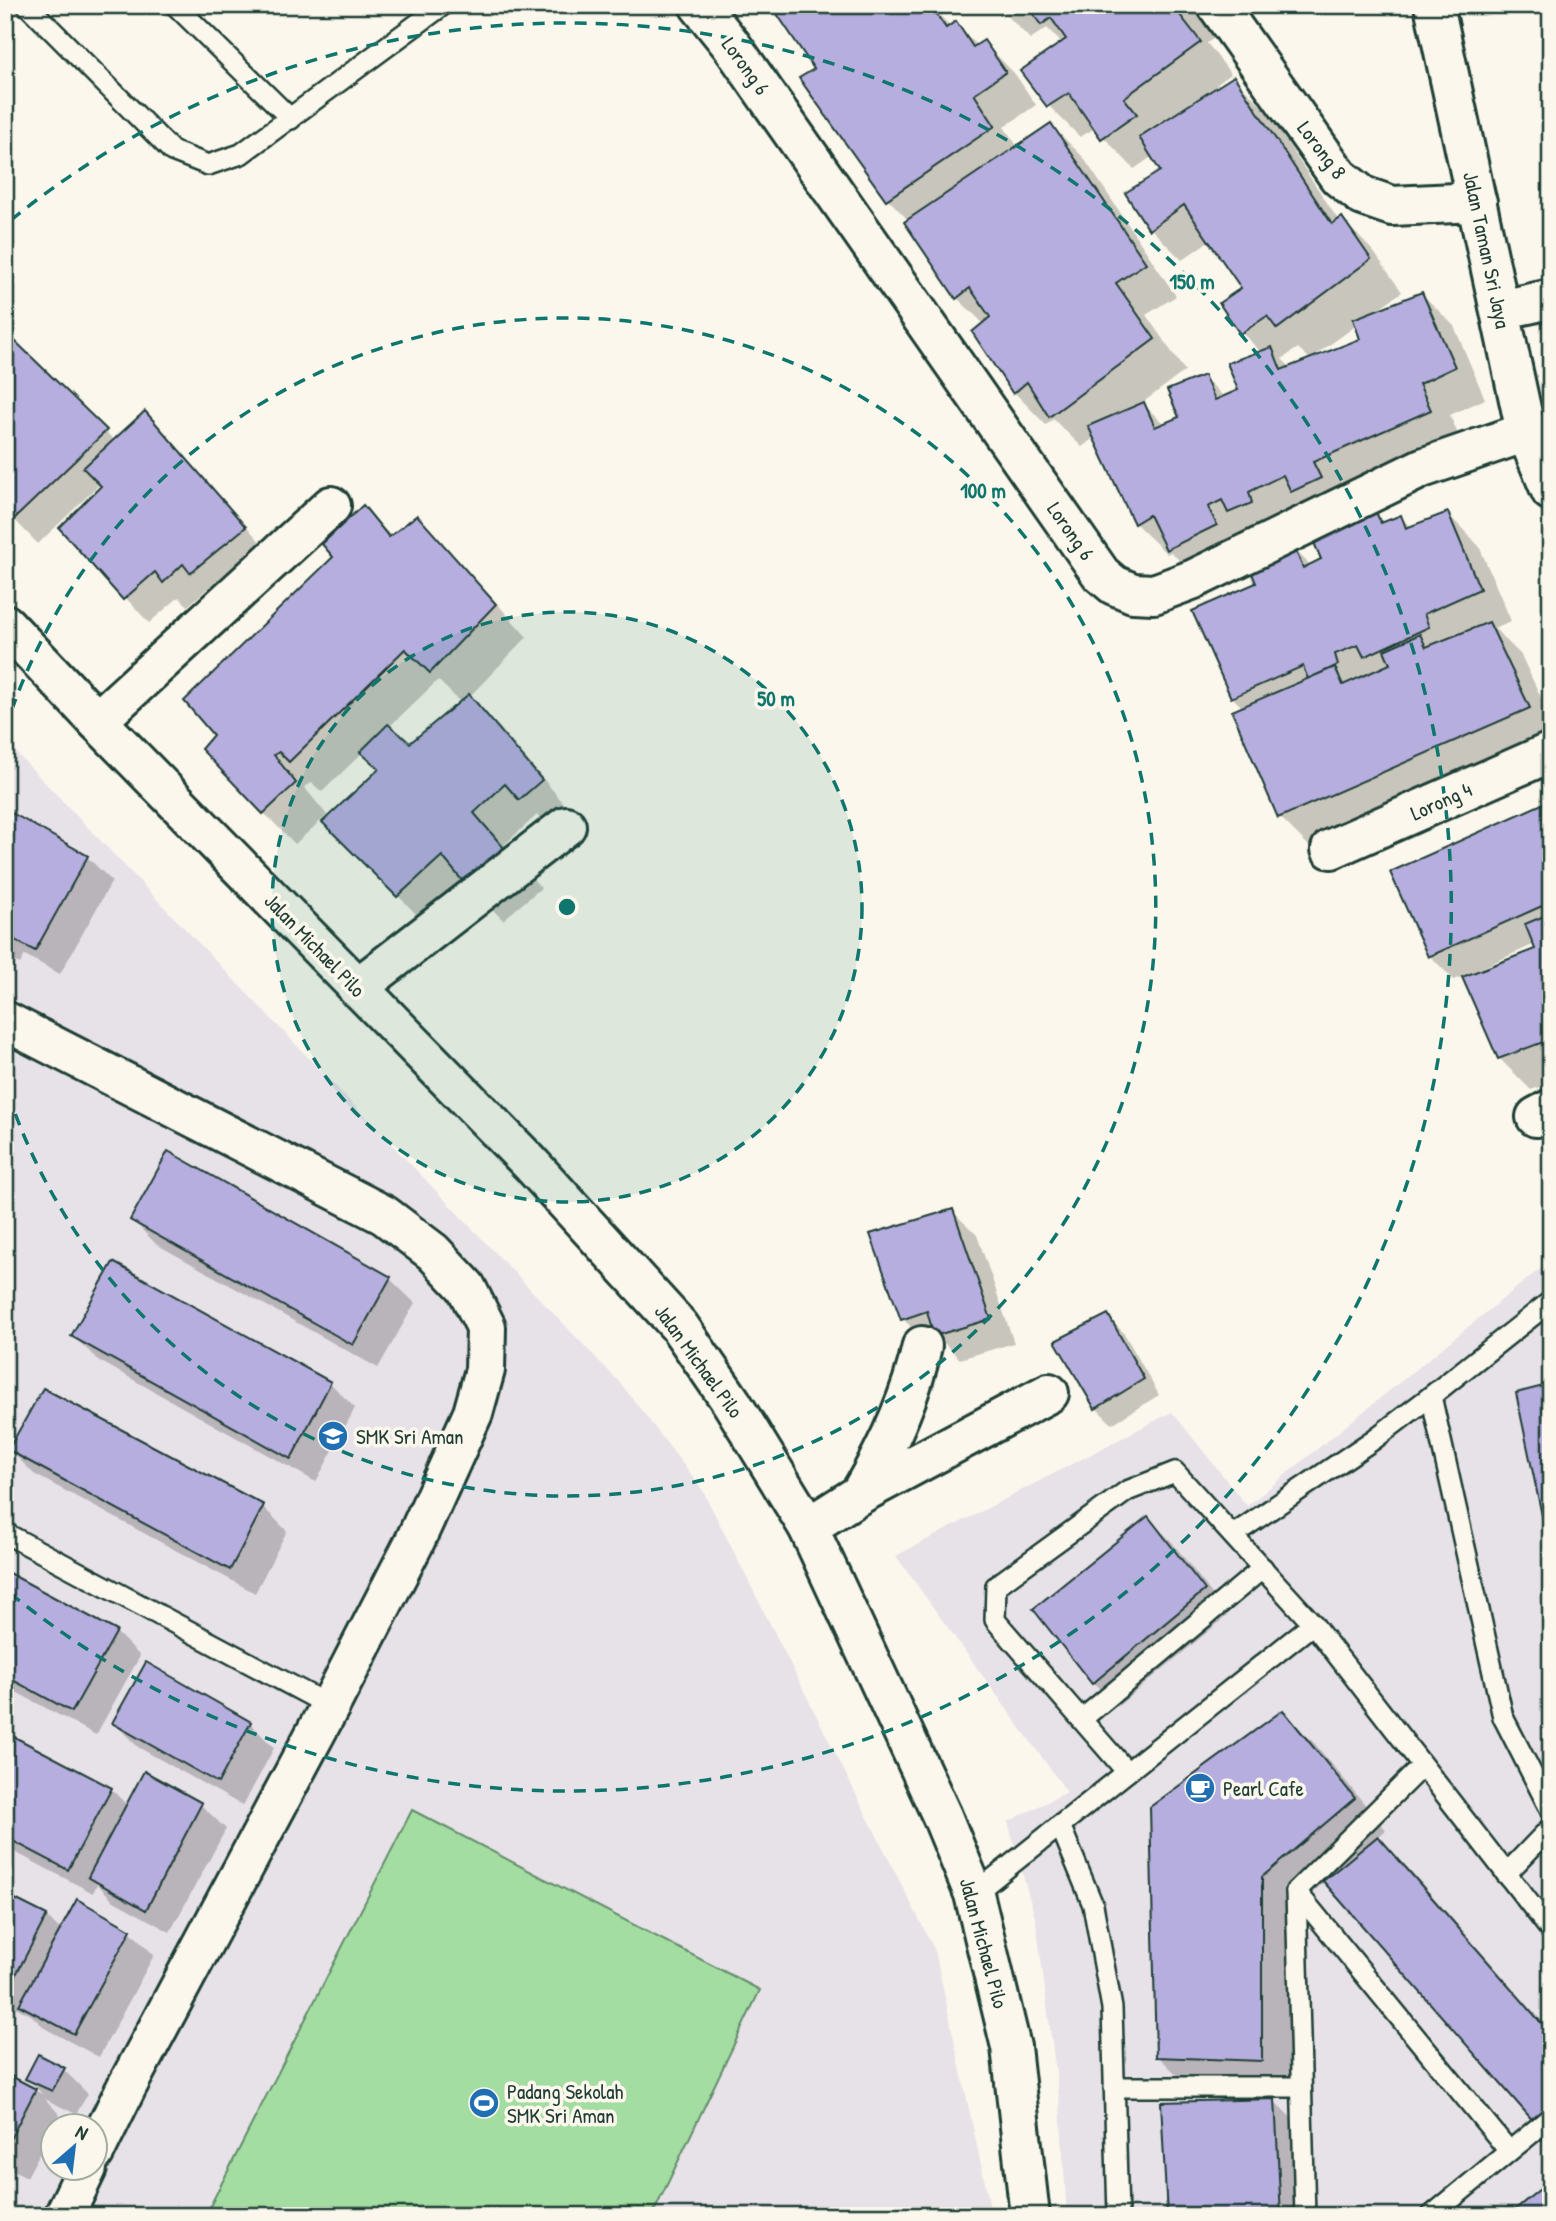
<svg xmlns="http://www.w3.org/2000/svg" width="1556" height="2221" viewBox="0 0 1556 2221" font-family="'Patrick Hand',sans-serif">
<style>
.built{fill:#e7e1e8;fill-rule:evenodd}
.green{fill:#a4dda2;stroke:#628d6b;stroke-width:2}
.shadow{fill:#0003;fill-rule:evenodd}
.building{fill:#b7aee0;stroke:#1f3d34;stroke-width:2}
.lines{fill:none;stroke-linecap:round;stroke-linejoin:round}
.service-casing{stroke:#1f3d34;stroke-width:24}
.minor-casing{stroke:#1f3d34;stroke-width:44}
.tertiary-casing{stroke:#1f3d34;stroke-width:44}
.service{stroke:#fbf7ec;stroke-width:19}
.minor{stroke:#fbf7ec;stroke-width:38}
.tertiary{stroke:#fbf7ec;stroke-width:38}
.ring{fill:none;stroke:#0f766e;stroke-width:3.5;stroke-dasharray:12 9}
.labels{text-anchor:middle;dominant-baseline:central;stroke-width:7;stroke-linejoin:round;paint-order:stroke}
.street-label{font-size:21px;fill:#1f3d34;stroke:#fbf7ec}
.poi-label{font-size:21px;fill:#1f3d34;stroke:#fbf7ec;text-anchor:start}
.centre{fill:#0f766e;stroke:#fbf7ec;stroke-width:3.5}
.ring-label{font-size:21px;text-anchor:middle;font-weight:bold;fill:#0f766e;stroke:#fbf7ec;stroke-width:7;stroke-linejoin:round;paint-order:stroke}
</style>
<rect width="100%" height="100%" fill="#fbf7ec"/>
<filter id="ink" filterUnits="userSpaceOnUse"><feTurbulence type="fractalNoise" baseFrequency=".0143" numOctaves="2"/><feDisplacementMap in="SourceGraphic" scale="14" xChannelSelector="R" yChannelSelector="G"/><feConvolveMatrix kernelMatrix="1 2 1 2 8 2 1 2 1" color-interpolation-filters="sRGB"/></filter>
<g filter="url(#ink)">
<g class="built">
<path d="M5 741 621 1384 702 1489 935 1951 989 2202V2216H5ZM52 2126H94V2168H52Z"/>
<polygon points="1551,1260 1551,2216 1067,2216 1060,2104 1036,1921 1008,1822 1067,1792 896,1556 1172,1412 1247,1506"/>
</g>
<polygon class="green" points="412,1810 760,1990 652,2216 205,2216"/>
<g class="shadow">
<path d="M773 5H930L951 27 956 24 978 46 984 42 1015 74 1036 105 1004 127 1018 147 1051 125 1083 157 1176 296 1146 315 1185 371 1142 403 1165 425 1181 418 1204 377 1225 398 1240 391 1261 352 1242 333 1222 303 1244 288 1210 240 1182 260 1150 228 1163 171 1153 156 1134 169 1095 128 1080 137 1048 105 1063 44 1047 28 1030 39 997 5H1205L1225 31 1207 43 1231 74 1216 85 1218 88 1234 78 1265 109 1339 221 1342 219 1373 251 1402 292 1376 310 1422 294 1454 326 1485 399 1450 415 1461 442 1199 581 1171 552 1167 554 1135 523 1095 437 1082 447 1053 419 1046 425 1015 393 974 332 984 324 957 298 907 222 909 221 887 198 817 69ZM1357 325 1363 340 1291 368 1282 359 1298 348 1310 359Z"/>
<polygon points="15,343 115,441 145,414 169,438 269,552 216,596 208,588 188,606 179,597 149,623 61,528 103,487 100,484 38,544 5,510"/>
<path d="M363 508 392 537 417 517 448 549 527 637 469 697 500 728 572 813 552 830 537 815 504 845 541 888 503 920 472 889 430 928 325 822 381 770 363 752 322 792 312 783 304 787 327 815 295 844 264 813 215 734 336 557ZM438 680 461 703 410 745 389 727Z"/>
<polygon points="1376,514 1385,523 1401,517 1412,528 1448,514 1479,546 1511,621 1494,628 1521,655 1551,719 1551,744 1311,848 1280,817 1243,708 1232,697 1259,584 1294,549 1311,566 1323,560"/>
<path d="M1551 802V1083L1531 1090 1499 1058 1464 976 1454 980 1430 956ZM1535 944 1538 949 1479 972 1477 970Z"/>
<polygon points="5,811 87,857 112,881 60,974 25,955 20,964 5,956"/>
<polygon points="169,1154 390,1279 415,1303 378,1368 156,1244 132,1220"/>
<polygon points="952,1211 977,1235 1014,1343 960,1359 940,1339 927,1343 903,1319"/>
<polygon points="1107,1316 1124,1333 1159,1395 1112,1424 1096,1408 1057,1342"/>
<polygon points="73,1336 330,1383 355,1408 316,1482 98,1360"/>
<polygon points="10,1450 263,1507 287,1531 255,1593 34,1474"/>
<polygon points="1148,1518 1172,1542 1228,1615 1117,1707 1093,1682"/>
<polygon points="5,1573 116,1632 140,1656 96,1735 5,1686"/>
<polygon points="1283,1712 1315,1744 1386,1830 1377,1838 1410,1870 1551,2032 1551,2136 1326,1881 1293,1909 1293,2092 1190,2088 1158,2056"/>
<polygon points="114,1723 250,1723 274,1748 243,1806 138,1747"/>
<polygon points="5,1733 111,1789 128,1806 145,1774 201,1805 226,1829 170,1932 114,1901 97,1884 93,1893 5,1847"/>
<polygon points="5,1896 46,1916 62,1931 130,1931 154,1955 99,2057 46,2029 31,2015 5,2002"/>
<polygon points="38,2057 64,2070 88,2094 76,2114 45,2099 60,2115 27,2177 5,2166 5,2075 42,2094 28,2078"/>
<polygon points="1274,2101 1306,2132 1310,2216 1169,2216"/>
</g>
<g class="building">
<polygon points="771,5 908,5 911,9 916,5 930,5 946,28 956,21 973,47 984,40 1006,72 974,94 995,126 886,200 799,78 814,69"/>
<polygon points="1027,5 1185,5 1177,11 1201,42 1124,98 1137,114 1101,139 1069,93 1047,107 1020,71 1066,39 1051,18 1041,25"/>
<polygon points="1234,76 1332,224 1342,217 1371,259 1277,329 1267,316 1240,334 1219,303 1241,288 1184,205 1149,230 1125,193 1160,171 1139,137"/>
<polygon points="1051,123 1146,263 1116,283 1155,339 1049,417 1027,382 1013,394 972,332 990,317 970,288 956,299 904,222"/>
<polygon points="1422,292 1455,367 1419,384 1431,410 1313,462 1321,478 1291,492 1283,475 1249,492 1252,503 1228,513 1222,500 1208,507 1217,525 1166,550 1149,515 1134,524 1088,426 1144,402 1155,427 1179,417 1167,390 1204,375 1215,400 1238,390 1227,363 1272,347 1281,370 1360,339 1353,319"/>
<polygon points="15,341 107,430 12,521 5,513 5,350"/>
<polygon points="145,411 246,527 190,573 183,564 163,583 155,572 123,600 59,528 101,486 83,468"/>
<polygon points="363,505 389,537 417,515 496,604 430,673 405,649 289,762 279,752 274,755 296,783 263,814 201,749 213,735 184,701 333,557 322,544"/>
<polygon points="1376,512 1381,523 1401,515 1406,528 1448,512 1480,589 1424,614 1429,627 1364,657 1358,645 1335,654 1338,665 1308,679 1303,666 1231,698 1192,611 1256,583 1249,566 1294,547 1303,568 1321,559 1312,538"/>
<polygon points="1489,622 1530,708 1278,818 1232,711 1335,667 1343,685 1390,664 1384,650 1420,634 1426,647"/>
<polygon points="469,694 542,780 519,800 505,784 474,813 510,855 470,890 442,856 397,897 322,822 379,769 360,752 388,724 410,743"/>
<polygon points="1551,800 1551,902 1428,957 1390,872"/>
<polygon points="5,809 88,856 35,951 5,935"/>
<polygon points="1551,913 1551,1060 1543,1042 1498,1059 1462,977 1535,949 1525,924"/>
<polygon points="168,1151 391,1277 353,1345 130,1220"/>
<polygon points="953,1209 991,1319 934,1336 927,1311 901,1320 870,1234"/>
<polygon points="113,1262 331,1382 291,1459 71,1336"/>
<polygon points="1108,1314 1144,1379 1095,1409 1055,1341"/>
<polygon points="1551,1384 1551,1558 1516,1393"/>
<polygon points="43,1388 264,1505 230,1570 8,1450"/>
<polygon points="1148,1516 1205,1590 1092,1684 1033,1609"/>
<polygon points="5,1571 117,1631 72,1712 5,1676"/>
<polygon points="146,1662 251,1722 218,1783 112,1723"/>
<polygon points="1283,1710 1355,1798 1262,1877 1262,2061 1156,2057 1150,1807"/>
<polygon points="5,1732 112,1788 68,1870 5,1837"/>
<polygon points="144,1771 202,1803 146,1910 88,1877"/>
<polygon points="1378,1836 1551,2034 1551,2110 1535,2123 1323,1881"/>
<polygon points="5,1894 47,1915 7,1992 5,1991"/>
<polygon points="77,1899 131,1930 74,2034 19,2005"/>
<polygon points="38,2054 65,2068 52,2091 25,2079"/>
<polygon points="5,2073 36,2089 5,2149"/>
<polygon points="1275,2099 1281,2216 1167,2216 1161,2102"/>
<polygon points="1551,2180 1551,2216 1507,2216"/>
</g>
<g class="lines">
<g class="service-casing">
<g id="service">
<polyline points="27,5 172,151 208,165 241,154 443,5"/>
<polyline points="175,5 291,119"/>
<polyline points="1551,1301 1431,1396 1503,1717 1551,1811"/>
<polyline points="5,1533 330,1706"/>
<polyline points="1233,1535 1373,1440 1431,1396"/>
<polyline points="1082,1719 1263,1568"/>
<polyline points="1127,1772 995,1620 996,1586 1127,1491 1175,1472 1313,1624"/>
<polyline points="1060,1825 1093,1905 1112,2008 1118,2216"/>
<polyline points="1506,1874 1551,1827"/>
<polyline points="1296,1891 1509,2151"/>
<polyline points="974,1894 1313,1624 1551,1931"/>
<polyline points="1114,2087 1300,2087"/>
<polyline points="1305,2216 1296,1891 1422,1766"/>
<polyline points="1431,2216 1551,2117"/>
</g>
</g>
<g class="minor-casing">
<g id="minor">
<polyline points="699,5 732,46 1101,574 1114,585 1133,593 1154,594 1194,579 1422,468 1526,432"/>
<polyline points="1217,5 1339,177 1363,196 1392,206 1477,202"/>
<polyline points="1500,310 1551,299"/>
<polyline points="97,721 331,506"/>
<polyline points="1331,849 1551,752"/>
<polyline points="357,988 566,826"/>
<polyline points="5,1021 384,1215 433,1252 466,1287 486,1327 485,1370 473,1413 414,1543 330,1706 126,2088 94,2153"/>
<polyline points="1536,1117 1551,1109"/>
<path d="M860 1494C887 1448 911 1399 922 1346"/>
<polyline points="808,1527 860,1494 1049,1393"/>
<polyline points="64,2216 87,2168"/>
</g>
</g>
<g class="tertiary-casing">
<g id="tertiary">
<polyline points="1434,5 1526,432 1551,491"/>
<polyline points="5,624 97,721 530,1163 679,1326 732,1403 808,1527 942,1816 974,1894 1011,2047 1030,2216"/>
</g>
</g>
<use href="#service" class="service"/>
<use href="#minor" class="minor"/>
<use href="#tertiary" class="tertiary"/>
</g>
</g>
<circle cx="567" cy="907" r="295" fill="#0f766e" fill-opacity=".12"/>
<g class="ring">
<circle cx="567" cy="907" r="295"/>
<path d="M5 730A589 589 0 1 1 5 1084"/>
<path d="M11 220A884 884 0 1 1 11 1594"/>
</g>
<defs>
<g id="school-disc" transform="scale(1.575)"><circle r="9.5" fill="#1f6fb2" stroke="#fbf7ec"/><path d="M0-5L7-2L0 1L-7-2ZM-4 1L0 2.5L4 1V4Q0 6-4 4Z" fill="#fff"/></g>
<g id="cafe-disc" transform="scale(1.575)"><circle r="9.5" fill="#1f6fb2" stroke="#fbf7ec"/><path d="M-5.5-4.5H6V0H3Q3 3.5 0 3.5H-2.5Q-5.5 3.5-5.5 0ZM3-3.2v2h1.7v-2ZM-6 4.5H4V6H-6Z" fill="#fff"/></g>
<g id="stadium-disc" transform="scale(1.575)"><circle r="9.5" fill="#1f6fb2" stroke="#fbf7ec"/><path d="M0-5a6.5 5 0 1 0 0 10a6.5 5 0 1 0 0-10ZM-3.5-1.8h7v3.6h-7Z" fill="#fff"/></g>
</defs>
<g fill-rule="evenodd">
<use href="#school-disc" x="333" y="1436"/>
<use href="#cafe-disc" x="1200" y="1788"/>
<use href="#stadium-disc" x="484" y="2103"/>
</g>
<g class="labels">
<g class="street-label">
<text transform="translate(746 66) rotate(54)">Lorong 6</text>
<text transform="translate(1322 150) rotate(53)">Lorong 8</text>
<text transform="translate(1487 250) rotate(78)">Jalan Taman Sri Jaya</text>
<text transform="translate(1071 531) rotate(55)">Lorong 6</text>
<text transform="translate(1441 801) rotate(-24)">Lorong 4</text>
<text transform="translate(315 945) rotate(46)">Jalan Michael Pilo</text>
<text transform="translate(699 1361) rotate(54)">Jalan Michael Pilo</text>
<text transform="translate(984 1943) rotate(75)">Jalan Michael Pilo</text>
</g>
<g class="poi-label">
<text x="356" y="1436">SMK Sri Aman</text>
<text x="1223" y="1788">Pearl Cafe</text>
<text x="507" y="2091">Padang Sekolah<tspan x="507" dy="24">SMK Sri Aman</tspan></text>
</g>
</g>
<circle cx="567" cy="907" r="10" class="centre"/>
<g class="ring-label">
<text x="1192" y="289">150 m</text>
<text x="983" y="498">100 m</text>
<text x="776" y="706">50 m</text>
</g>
<rect width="1556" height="2221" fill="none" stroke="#fbf7ec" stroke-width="28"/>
<rect x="14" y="14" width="1528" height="2193" fill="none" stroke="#1f3d34" stroke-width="2.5" filter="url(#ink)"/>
<g transform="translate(74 2147) rotate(28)"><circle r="33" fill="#fbf7ec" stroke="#a3ada2" stroke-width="2"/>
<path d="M0-5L12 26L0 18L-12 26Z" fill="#1f6fb2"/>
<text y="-10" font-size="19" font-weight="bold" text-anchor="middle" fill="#1f3d34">N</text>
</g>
</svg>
